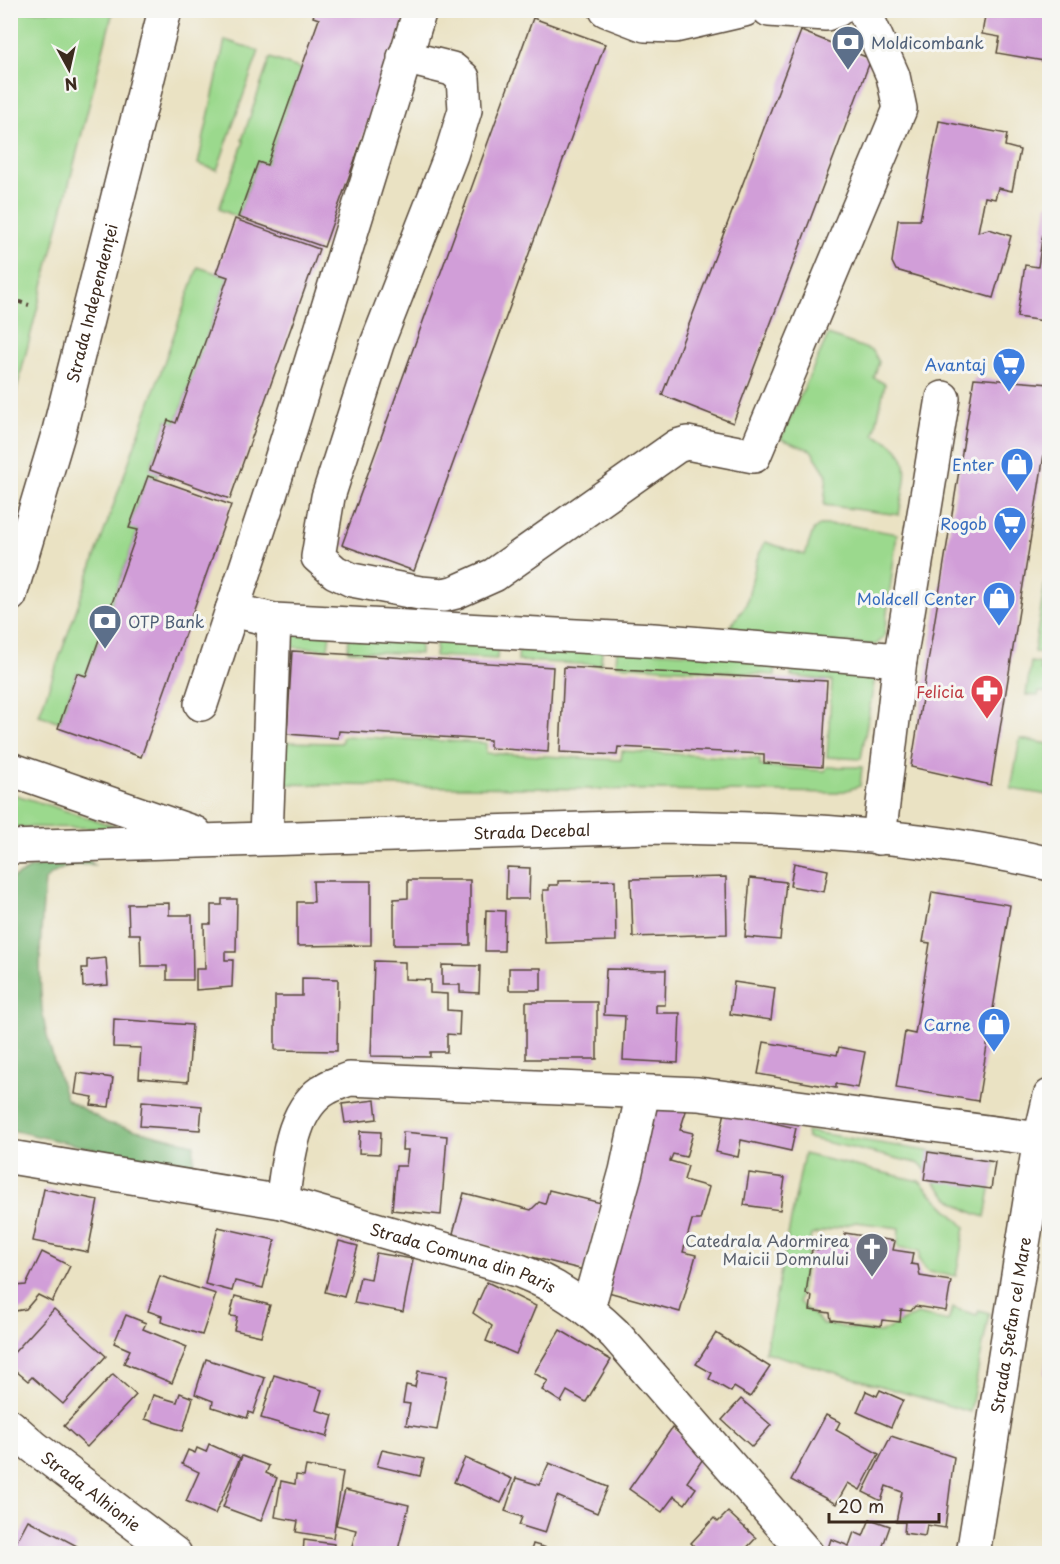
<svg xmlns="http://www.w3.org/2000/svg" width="1060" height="1564" viewBox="0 0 1060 1564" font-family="'Playpen Sans',sans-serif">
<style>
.green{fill:#9bd98d;stroke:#6b8256;stroke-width:1.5}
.forest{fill:#7cb978;stroke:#5c724b;stroke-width:1.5}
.building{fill:#d19ed8}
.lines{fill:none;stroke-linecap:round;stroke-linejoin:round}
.minor-casing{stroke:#554637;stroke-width:36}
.major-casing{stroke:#554637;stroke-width:36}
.path{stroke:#554637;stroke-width:4;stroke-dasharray:4.5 4.5;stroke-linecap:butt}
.minor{stroke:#fff;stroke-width:33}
.major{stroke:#fff;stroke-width:33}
.labels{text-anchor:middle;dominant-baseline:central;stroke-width:6;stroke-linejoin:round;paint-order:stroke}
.service-label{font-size:16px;fill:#4e5e75;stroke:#f6f6f2;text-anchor:start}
.street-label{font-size:16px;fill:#3b2a1e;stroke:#f6f6f2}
.shop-label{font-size:16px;fill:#366cbe;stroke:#f6f6f2;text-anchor:end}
.health-label{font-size:16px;fill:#be3a42;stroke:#f6f6f2;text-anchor:end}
.worship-label{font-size:16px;fill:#5b616d;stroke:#f6f6f2;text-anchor:end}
</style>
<rect width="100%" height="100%" fill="#f6f6f2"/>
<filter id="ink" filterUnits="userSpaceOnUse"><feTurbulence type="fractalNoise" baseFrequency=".0167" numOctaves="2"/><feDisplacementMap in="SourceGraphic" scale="12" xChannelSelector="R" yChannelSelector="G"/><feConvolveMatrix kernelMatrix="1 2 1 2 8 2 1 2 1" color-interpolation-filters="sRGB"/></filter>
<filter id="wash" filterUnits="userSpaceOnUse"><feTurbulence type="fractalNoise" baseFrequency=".008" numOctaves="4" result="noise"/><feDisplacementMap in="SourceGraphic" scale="24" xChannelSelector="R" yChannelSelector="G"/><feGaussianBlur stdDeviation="1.35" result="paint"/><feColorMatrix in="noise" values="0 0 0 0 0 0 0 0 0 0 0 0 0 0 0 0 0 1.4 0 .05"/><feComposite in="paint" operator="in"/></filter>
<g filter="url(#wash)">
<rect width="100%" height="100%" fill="#eae2c3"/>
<g class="green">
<polygon points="10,11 113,11 11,412 10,412"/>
<polygon points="225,40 259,51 217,170 198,164"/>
<polygon points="270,58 301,69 267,165 258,162 238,217 219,209 244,141 242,140"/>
<polygon points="198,267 228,277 176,423 167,420 150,469 158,473 156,479 148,476 129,527 138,530 86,676 77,673 60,722 39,715"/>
<path d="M828 335 873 351 879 362 874 378 885 384 874 435C918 451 905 476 899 515L824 505 827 475 811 450 781 439Z"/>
<polygon points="820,525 848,525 897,534 884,637 876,645 725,634 746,605 757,559 765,542 805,555 813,531"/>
<polygon points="1049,558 1049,650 1045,649 1044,654 1034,652"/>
<polygon points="287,634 330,634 328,649 289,647 282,742 341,743 343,736 486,743 486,753 621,760 622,751 760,759 760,766 825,771 827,767 862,767 860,786 838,793 276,784"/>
<polygon points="349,634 420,638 420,654 348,651"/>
<polygon points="437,640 498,644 497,659 435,656"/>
<polygon points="519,645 602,650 601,665 518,661"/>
<polygon points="617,649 776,659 775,675 616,665"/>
<polygon points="792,660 872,672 874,683 861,759 827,757 832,681 791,676"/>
<polygon points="1031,662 1041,664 1040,670 1049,671 1049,693 1039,692 1038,696 1026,695"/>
<polygon points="1020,739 1049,744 1049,795 1011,789"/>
<polygon points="11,794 13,794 120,828 11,827"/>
<path d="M806 1131 995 1162 985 1217C954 1208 939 1190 921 1164L807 1138Z"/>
<polygon points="804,1154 919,1181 965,1227 956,1276 928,1272 919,1260 920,1251 898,1247 899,1228 856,1222 811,1235 799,1302 823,1324 880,1333 917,1314 948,1321 953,1308 977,1315 979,1310 989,1313 970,1412 765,1352"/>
</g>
<path class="forest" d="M86 858 94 865C75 863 59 867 45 880 41 923 38 966 42 1009 46 1040 57 1070 66 1099L107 1123 194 1144 193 1172 11 1130V879L31 868Z"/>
<g id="blocks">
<g class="building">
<polygon points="315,10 408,10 324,247 238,217 258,162 267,165 319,19 313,17"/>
<polygon points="986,10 1050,10 1050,62 997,53 1000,37 982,34"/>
<polygon points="533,18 605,44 414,571 342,545"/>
<polygon points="801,31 871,59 733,423 662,395"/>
<polygon points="939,121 1007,134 1005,146 1020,150 1012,191 998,188 995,199 985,197 978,232 989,229 1011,236 993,298 896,270 892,262 898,220 920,220"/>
<polygon points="1047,204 1050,204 1050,322 1017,317 1025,265 1038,267"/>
<polygon points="235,219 319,249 230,499 150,470 168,420 176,423 228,277 216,273"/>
<polygon points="974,378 1050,384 1050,417 991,785 911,767"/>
<polygon points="148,476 231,505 141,757 58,728 77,673 86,676 138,530 129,528"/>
<polygon points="292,651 553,667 548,752 490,748 490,740 339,731 338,738 287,734"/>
<polygon points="564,667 827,681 822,767 764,763 764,754 618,747 617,755 560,752"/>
<polygon points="794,863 828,870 824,892 790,886"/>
<polygon points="507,867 530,868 529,899 506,899"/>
<polygon points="726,877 727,934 633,937 631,879"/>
<polygon points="750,878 786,882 780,940 745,937"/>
<polygon points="408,880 470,880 470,945 394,945 394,899 408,898"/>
<polygon points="615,880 616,941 545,943 543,890 549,890 549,885 558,885 558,881"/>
<polygon points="313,881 371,881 371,945 297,946 297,902 314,902"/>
<polygon points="932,892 1010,905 978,1101 896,1088 905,1032 915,1034 930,943 923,942"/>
<polygon points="222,899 237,899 236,952 225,952 225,960 233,960 232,987 196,990 196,969 205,969 204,924 211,924 211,905 222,905"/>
<polygon points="169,903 169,915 192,915 193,980 167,980 167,966 141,966 140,934 129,934 128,904"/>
<polygon points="486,910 505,911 504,951 485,951"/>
<polygon points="106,958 108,985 83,987 82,968 87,968 87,960"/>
<polygon points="374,961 405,962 405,979 430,980 430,993 447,994 447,1010 460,1011 459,1035 447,1034 447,1052 430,1052 430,1057 371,1056"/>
<polygon points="442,965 480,966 479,993 460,992 460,985 442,985"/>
<rect x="509" y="968" width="32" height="22"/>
<polygon points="606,969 666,970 665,1005 656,1005 656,1013 680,1013 678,1063 623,1060 625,1016 604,1015"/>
<polygon points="302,978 338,979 337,1051 275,1050 275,996 302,996"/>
<polygon points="734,982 775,988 771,1020 730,1014"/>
<rect x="526" y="1002" width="71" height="57"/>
<polygon points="114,1019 192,1025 188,1082 139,1078 141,1048 113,1047"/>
<polygon points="764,1042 837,1055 839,1047 865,1052 858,1088 836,1084 836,1088 758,1074"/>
<polygon points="78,1073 113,1078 109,1107 91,1105 93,1097 75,1094"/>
<polygon points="375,1100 377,1119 345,1123 342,1104"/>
<polygon points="142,1101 202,1106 200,1130 140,1126"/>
<polygon points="654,1103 686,1111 680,1130 693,1133 686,1157 673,1154 670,1161 688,1166 684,1180 709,1187 700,1220 692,1220 683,1252 696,1255 680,1312 601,1290"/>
<polygon points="725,1112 796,1128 791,1151 741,1140 738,1157 716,1152"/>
<polygon points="360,1131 381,1132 380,1154 359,1153"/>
<polygon points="403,1132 447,1136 441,1215 392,1210 396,1166 406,1166 408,1150 402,1150"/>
<polygon points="928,1152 995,1162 991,1189 924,1180"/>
<polygon points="749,1173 785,1178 780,1210 744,1205"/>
<polygon points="44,1189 98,1200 88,1252 33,1241"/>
<polygon points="549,1190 601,1203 584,1270 452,1237 464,1193 531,1210 539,1202 545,1204"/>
<polygon points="218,1227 275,1240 263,1288 235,1281 232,1291 205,1284"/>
<polygon points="845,1233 895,1241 893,1250 913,1253 911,1264 918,1265 920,1276 951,1281 946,1311 915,1306 911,1311 901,1310 900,1322 882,1320 881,1326 831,1320 830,1313 810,1310 812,1296 806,1294 812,1249 821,1250 823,1240 844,1243"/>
<polygon points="339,1241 358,1246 344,1297 325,1292"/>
<polygon points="42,1252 70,1266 52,1302 38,1295 26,1309 10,1312 10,1274 14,1273 16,1286 26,1285"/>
<polygon points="376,1253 413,1259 403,1312 354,1303 360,1277 371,1279"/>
<polygon points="160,1276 216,1294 202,1335 161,1322 162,1316 148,1311"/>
<polygon points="487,1282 536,1306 516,1354 486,1341 492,1326 473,1313"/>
<polygon points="235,1296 270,1305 261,1336 234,1330 237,1317 230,1316"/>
<polygon points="54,1309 106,1356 63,1404 32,1377 28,1381 10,1366 10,1357"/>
<polygon points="126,1315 146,1323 143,1329 187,1347 172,1383 124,1363 130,1350 114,1343"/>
<polygon points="560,1330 611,1360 586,1402 567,1391 561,1402 542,1390 548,1381 534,1373"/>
<polygon points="716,1333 770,1367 750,1397 734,1387 731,1392 709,1379 712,1373 696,1364"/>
<polygon points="1048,1347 1050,1347 1050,1375 1044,1375"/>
<polygon points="206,1359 265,1378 253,1414 249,1412 247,1418 212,1407 213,1401 195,1394"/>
<polygon points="418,1371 447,1376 437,1430 406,1425 410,1404 403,1403 406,1385 415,1387"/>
<polygon points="113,1374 136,1395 87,1447 64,1426"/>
<polygon points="274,1375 322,1390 316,1410 333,1415 327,1437 261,1418"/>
<polygon points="880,1390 903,1400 891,1427 857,1412 866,1391 877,1396"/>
<polygon points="180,1393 193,1398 183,1431 145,1419 153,1395 177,1402"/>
<polygon points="741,1399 771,1425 752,1447 722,1420"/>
<polygon points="826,1415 840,1422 836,1430 879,1454 860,1490 848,1483 836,1504 791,1480"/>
<polygon points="672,1428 707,1453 687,1482 696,1488 685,1504 674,1496 662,1512 629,1489"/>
<polygon points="891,1436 954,1457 945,1528 927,1525 925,1536 904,1533 905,1522 896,1522 902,1492 886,1486 881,1501 863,1492"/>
<polygon points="209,1444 240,1458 215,1514 186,1501 199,1472 182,1464 188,1450 195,1453 197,1448 206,1452"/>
<polygon points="382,1450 424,1459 420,1476 377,1466"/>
<polygon points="242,1456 269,1466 266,1473 277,1478 261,1521 223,1507"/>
<polygon points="465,1458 512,1479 501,1503 454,1482"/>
<polygon points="549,1463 608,1487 597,1513 557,1496 545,1533 519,1525 522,1517 505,1511 516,1478 539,1485"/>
<polygon points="306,1466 343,1472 333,1538 296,1532 298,1521 275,1517 281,1481 295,1484 296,1475 304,1476"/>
<polygon points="345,1490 409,1505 397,1554 350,1554 356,1530 336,1525"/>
<polygon points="728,1512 756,1538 741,1554 692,1554 696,1548 691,1543 714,1518 718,1522"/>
<polygon points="870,1519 890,1526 880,1554 826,1554 831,1539 849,1546 854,1532 863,1536"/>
<polygon points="28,1520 77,1546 73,1554 10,1554"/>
<polygon points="304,1540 334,1544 333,1554 303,1554"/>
<polygon points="533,1544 564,1553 564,1554 530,1554"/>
</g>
</g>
</g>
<g filter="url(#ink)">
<use href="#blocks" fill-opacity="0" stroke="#554637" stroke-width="1.5"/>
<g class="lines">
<g class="minor-casing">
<g id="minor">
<polyline points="606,10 645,25 675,26 744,10"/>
<polyline points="769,10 826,14 837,10"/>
<polyline points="404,57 452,69 463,78 465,110 451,155 377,344 328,497 318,557 335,572 352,580 420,593 444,595 456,592 494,575 677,446 687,443 754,456 900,109 893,76 864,10"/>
<polyline points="232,610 274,620 653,640 900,660"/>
<polyline points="201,704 271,492 420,10"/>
<polyline points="266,838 274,620"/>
<polyline points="879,838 900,660 943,398"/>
<path id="s1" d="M10 1157 282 1202 520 1271C558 1286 586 1306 615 1334L807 1554"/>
<path d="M282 1202C288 1165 290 1108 327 1088 334 1084 342 1082 349 1079L698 1094 1040 1139"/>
<polyline points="588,1308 626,1171 643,1092"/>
<path id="s2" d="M973 1554 1040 1139 1050 1096"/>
</g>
</g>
<g class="major-casing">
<g id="major">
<path id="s3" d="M10 595 59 431 165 10"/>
<polyline points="10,769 195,833"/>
<path id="s4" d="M10 847 649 827C782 828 919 833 1050 864"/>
<path id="s5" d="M10 1426 34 1447 175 1554"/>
</g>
</g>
<polyline class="path" points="10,299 29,305"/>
<use href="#minor" class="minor"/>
<use href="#major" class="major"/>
</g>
</g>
<defs>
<g id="bank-pin" transform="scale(1.725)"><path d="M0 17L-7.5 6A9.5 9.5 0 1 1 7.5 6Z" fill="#5c6f8a" stroke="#f6f6f2"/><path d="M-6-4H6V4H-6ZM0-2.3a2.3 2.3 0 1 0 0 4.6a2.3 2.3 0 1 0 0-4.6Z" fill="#fff"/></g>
<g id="supermarket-pin" transform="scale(1.725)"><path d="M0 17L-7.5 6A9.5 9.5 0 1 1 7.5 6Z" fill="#3f7fe0" stroke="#f6f6f2"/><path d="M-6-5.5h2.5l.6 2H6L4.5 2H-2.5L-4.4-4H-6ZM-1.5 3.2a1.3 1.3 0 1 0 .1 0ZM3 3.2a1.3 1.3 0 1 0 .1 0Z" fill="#fff"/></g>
<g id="shop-pin" transform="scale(1.725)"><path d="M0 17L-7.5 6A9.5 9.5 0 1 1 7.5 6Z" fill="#3f7fe0" stroke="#f6f6f2"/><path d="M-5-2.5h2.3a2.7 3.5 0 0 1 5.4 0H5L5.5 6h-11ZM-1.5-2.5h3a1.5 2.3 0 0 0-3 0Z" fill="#fff"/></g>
<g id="pharmacy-pin" transform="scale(1.725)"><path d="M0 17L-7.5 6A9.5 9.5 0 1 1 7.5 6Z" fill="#e0444e" stroke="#f6f6f2"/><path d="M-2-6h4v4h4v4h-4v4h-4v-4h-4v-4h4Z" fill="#fff"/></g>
<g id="church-pin" transform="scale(1.725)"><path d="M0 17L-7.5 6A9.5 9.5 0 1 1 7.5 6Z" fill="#6b7280" stroke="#f6f6f2"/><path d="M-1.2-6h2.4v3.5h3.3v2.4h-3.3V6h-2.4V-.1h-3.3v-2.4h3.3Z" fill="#fff"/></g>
</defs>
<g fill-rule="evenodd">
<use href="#bank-pin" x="848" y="42"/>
<use href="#supermarket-pin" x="1009" y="364"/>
<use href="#shop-pin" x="1017" y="464"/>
<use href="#supermarket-pin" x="1010" y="523"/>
<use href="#shop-pin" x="999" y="598"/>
<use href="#bank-pin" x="105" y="621"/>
<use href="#pharmacy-pin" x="987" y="691"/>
<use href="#shop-pin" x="994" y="1024"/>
<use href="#church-pin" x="872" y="1249"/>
</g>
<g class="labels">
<g class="service-label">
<text x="871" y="42">Moldicombank</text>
<text x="128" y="621">OTP Bank</text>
</g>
<g class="street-label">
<text stroke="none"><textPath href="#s3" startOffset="303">Strada Independenței</textPath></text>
<text stroke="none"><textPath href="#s4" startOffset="522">Strada Decebal</textPath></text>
<text stroke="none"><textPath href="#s1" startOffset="465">Strada Comuna din Paris</textPath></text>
<text stroke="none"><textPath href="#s2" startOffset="232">Strada Ștefan cel Mare</textPath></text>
<text stroke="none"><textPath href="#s5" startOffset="104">Strada Alhionie</textPath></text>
</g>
<g class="shop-label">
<text x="986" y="364">Аvantaj</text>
<text x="994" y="464">Enter</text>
<text x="987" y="523">Rogob</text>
<text x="976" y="598">Moldcell Center</text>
<text x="971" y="1024">Carne</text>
</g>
<g class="health-label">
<text x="964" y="691">Felicia</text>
</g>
<g class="worship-label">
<text x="849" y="1240">Catedrala Adormirea<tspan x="849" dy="18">Maicii Domnului</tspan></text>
</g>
</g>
<rect width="1060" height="1564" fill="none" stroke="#f6f6f2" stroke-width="36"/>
<g transform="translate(69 69) rotate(172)" stroke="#f6f6f2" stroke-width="4.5" paint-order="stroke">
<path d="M0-4.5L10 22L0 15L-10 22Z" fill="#3b2a1e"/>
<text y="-9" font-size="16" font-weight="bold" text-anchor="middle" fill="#3b2a1e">N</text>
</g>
<path d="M829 1513v9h110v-9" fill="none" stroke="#3b2a1e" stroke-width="3"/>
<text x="838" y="1513" font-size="18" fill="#3b2a1e" stroke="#f6f6f2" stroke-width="4.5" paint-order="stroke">20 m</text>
</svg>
